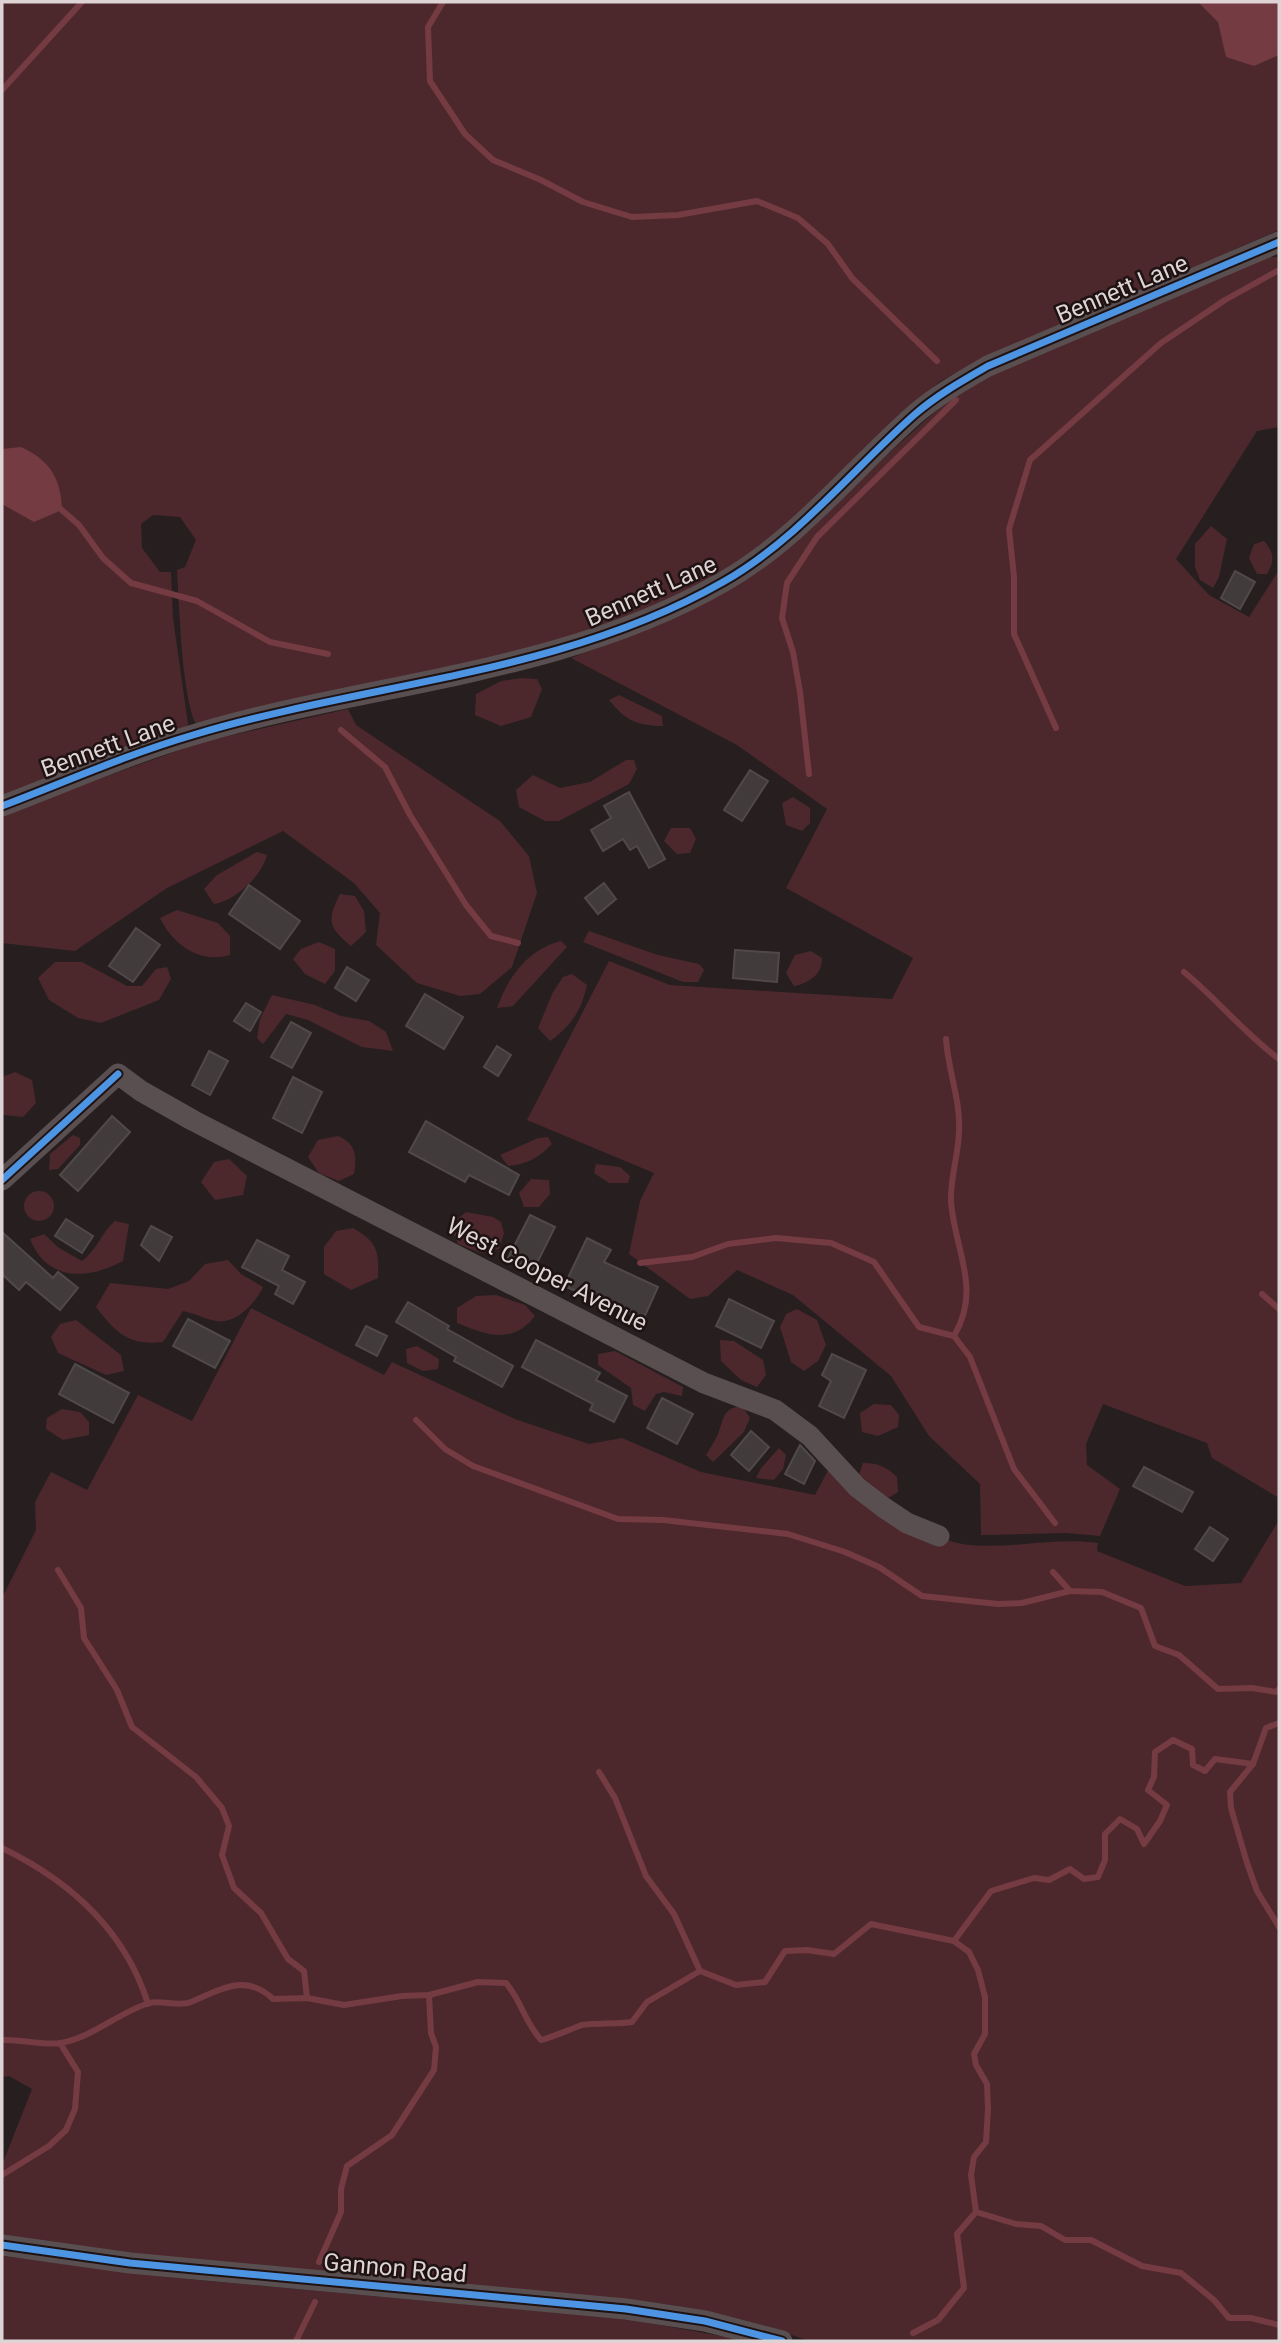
<svg xmlns="http://www.w3.org/2000/svg" width="1281" height="2343" viewBox="0 0 1281 2343" font-family="Roboto,sans-serif">
<style>
.green{fill:#4c282d}
.water{fill:#743b42}
.lines{fill:none;stroke-linecap:round;stroke-linejoin:round}
.stream{stroke:#743b42;stroke-width:6}
.building{fill:#423b3c;stroke:#50494a;stroke-width:2}
.minor{stroke:#5a4f50;stroke-width:21}
.cycleway-casing{stroke:#1f1213;stroke-width:11}
.cycleway{stroke:#4d94e3;stroke-width:7}
.labels{text-anchor:middle;dominant-baseline:central;stroke-width:5;stroke-linejoin:round;paint-order:stroke}
.street-label{font-size:24px;fill:#ded4d5;stroke:#1f1213}
</style>
<rect width="100%" height="100%" fill="#261e1f"/>
<g class="green">
<path d="M2 2H1279V230L975 363 942 380C866 440 806 521 722 571 627 628 515 654 408 677 337 693 266 708 196 724 182 698 179 603 177 570L185 567 196 540 180 517 153 515 141 524 142 548 160 572H171L173 618 188 724 186 729 2 799Z"/>
<polygon points="1268,257 1279,257 1279,427 1257,431 1176,559 1209,595 1249,617 1279,570 1279,1498 1212,1458 1207,1443 1103,1404 1086,1444 1087,1465 1120,1489 1100,1536 1066,1533 981,1535 980,1484 929,1436 891,1376 793,1295 737,1270 708,1296 690,1299 629,1254 640,1201 654,1173 527,1120 609,961 670,985 892,999 913,958 786,888 827,809 737,745 571,658 659,623 878,463 948,400 991,374"/>
<polygon points="1211,526 1227,539 1219,577 1213,588 1200,580 1195,567 1195,544"/>
<path d="M1264 541C1274 552 1275 561 1267 574H1257L1249 558 1254 544Z"/>
<polygon points="521,678 537,679 542,689 531,717 501,726 475,715 476,694 501,681"/>
<path d="M619 695 662 716 663 726C637 726 625 720 609 700Z"/>
<polygon points="348,709 356,725 500,821 529,856 537,893 512,967 480,994 460,996 417,983 376,945 380,913 354,883 283,831 167,888 75,951 2,943 2,814 202,742"/>
<polygon points="626,760 634,760 637,769 629,784 559,821 545,821 519,807 516,790 533,775 560,788 590,782"/>
<polygon points="793,797 810,808 810,823 802,831 786,825 782,803"/>
<polygon points="671,828 690,828 696,839 690,853 677,854 664,841"/>
<path d="M257 852 267 855C262 876 235 901 214 904L204 889 217 875Z"/>
<path d="M340 894 355 896 364 911 366 932 351 946C329 928 326 921 340 894Z"/>
<path d="M177 910 218 923 230 936V955C200 964 173 945 160 918Z"/>
<polygon points="589,931 658,955 699,964 704,970 698,982 683,982 583,942"/>
<path d="M561 941 567 947 513 1006 497 1008C508 977 528 949 561 941Z"/>
<polygon points="319,942 335,949 335,971 325,984 305,974 293,959 301,949"/>
<path d="M811 951 822 958C822 975 809 983 794 986L786 973 795 955Z"/>
<polygon points="55,962 82,962 127,986 142,986 156,969 167,967 171,979 159,1000 101,1023 78,1018 49,1000 38,978"/>
<path d="M572 974 587 985C581 1011 572 1025 550 1041L538 1028 553 992 563 977Z"/>
<polygon points="272,995 315,1005 341,1016 369,1021 386,1032 393,1051 362,1047 308,1020 286,1014 263,1044 257,1038 260,1019"/>
<polygon points="15,1072 32,1080 36,1103 23,1117 4,1115 2,1111 2,1077"/>
<polygon points="73,1135 80,1138 80,1145 58,1169 49,1170 50,1154"/>
<path d="M338 1136C356 1143 357 1157 354 1174L339 1181 319 1173 308 1157 318 1140Z"/>
<path d="M548 1137 552 1144C538 1158 528 1164 508 1166L500 1155 538 1138Z"/>
<polygon points="229,1159 247,1176 243,1195 215,1200 201,1182 214,1162"/>
<polygon points="596,1164 620,1167 630,1176 628,1183 609,1183 594,1173"/>
<polygon points="531,1179 549,1180 550,1194 539,1207 524,1207 519,1193"/>
<circle cx="39" cy="1206" r="15"/>
<polygon points="466,1212 493,1217 501,1222 504,1233 499,1249 481,1253 458,1244 450,1225"/>
<path d="M115 1221 129 1224 123 1261C88 1280 47 1282 30 1239L44 1234 59 1248 82 1261C97 1250 101 1233 115 1221Z"/>
<path d="M353 1228C377 1242 379 1250 378 1278L351 1290 324 1274V1247L336 1231Z"/>
<path d="M228 1260 241 1274 263 1287C256 1303 235 1325 216 1321 205 1319 194 1313 183 1311L163 1342C129 1346 116 1333 96 1307L110 1283 168 1289 189 1281 205 1264Z"/>
<path d="M496 1295 525 1305 535 1316C513 1345 486 1335 457 1323V1308L476 1296Z"/>
<path d="M251 1308 384 1375 392 1362 515 1419 589 1444 622 1438 701 1472 815 1495 831 1465C870 1492 922 1540 969 1545 1012 1549 1055 1537 1098 1543L1097 1551 1185 1586 1241 1583 1279 1520V2341H810L757 2324 132 2255 2 2236V2165L32 2089 9 2076 2 2077V1598L36 1530 35 1502 51 1472 87 1490 138 1395 192 1421Z"/>
<polygon points="797,1309 817,1320 826,1345 818,1361 804,1371 791,1362 780,1327 786,1314"/>
<polygon points="76,1320 121,1355 124,1371 106,1375 58,1353 51,1337 60,1324"/>
<polygon points="720,1340 734,1341 763,1360 766,1375 757,1387 741,1380 721,1361"/>
<polygon points="417,1346 439,1359 438,1369 423,1371 407,1363 406,1349"/>
<polygon points="615,1351 683,1387 682,1396 664,1392 656,1394 645,1411 633,1405 631,1388 598,1365 598,1354"/>
<polygon points="874,1404 891,1405 899,1415 898,1427 878,1436 862,1432 860,1413"/>
<path d="M742 1406 750 1418 744 1432 713 1462 706 1455C710 1448 715 1441 718 1434 724 1419 722 1408 742 1406Z"/>
<polygon points="62,1409 80,1412 89,1422 89,1435 63,1440 46,1429 47,1418"/>
<polygon points="779,1448 786,1455 783,1469 774,1480 756,1478 761,1468"/>
<path d="M863 1463C879 1463 886 1467 897 1477L898 1492 888 1498 859 1475Z"/>
<polygon points="2,2256 197,2280 627,2319 749,2341 2,2341"/>
</g>
<g class="water">
<polygon points="1198,2 1279,2 1279,55 1254,66 1226,57 1218,22"/>
<path d="M21 447C50 460 61 479 62 510L34 522 2 504V449Z"/>
</g>
<g class="lines">
<g class="stream">
<polyline points="443,2 428,27 430,81 465,134 493,160 541,180 583,202 632,217 678,215 757,201 798,218 828,244 852,278 937,361"/>
<polyline points="2,90 82,2"/>
<polyline points="56,505 79,525 103,558 131,583 197,601 270,642 328,654"/>
<polyline points="1056,728 1014,634 1014,577 1009,529 1030,460 1161,343 1225,300 1279,270"/>
<polyline points="341,730 385,767 410,815 466,905 491,936 518,943"/>
<polyline points="809,774 800,692 793,652 782,618 787,583 817,537 956,400"/>
<path d="M1184 972C1218 1000 1244 1033 1279 1059"/>
<path d="M946 1039C948 1071 961 1100 959 1133 958 1156 950 1179 951 1202 955 1252 982 1288 954 1336"/>
<polyline points="640,1263 692,1257 728,1244 776,1238 831,1243 874,1262 919,1327 954,1336 970,1357 1014,1469 1055,1523"/>
<polyline points="1262,1294 1279,1309"/>
<polyline points="416,1420 445,1449 473,1466 618,1519 663,1520 788,1534 845,1552 879,1567 922,1596 998,1604 1022,1603 1070,1591"/>
<polyline points="58,1570 81,1608 84,1638 117,1690 132,1727 196,1777 222,1808 229,1826 222,1855 234,1888 261,1913 288,1959 304,1971 307,1998"/>
<polyline points="1053,1572 1070,1591 1102,1592 1141,1608 1155,1646 1179,1655 1218,1689 1252,1688 1276,1692 1279,1689"/>
<polyline points="1253,1764 1230,1792 1231,1808 1247,1863 1257,1891 1279,1927"/>
<polyline points="599,1772 615,1798 646,1876 674,1914 700,1971"/>
<path d="M2 1848C70 1881 125 1930 148 2004"/>
<path d="M2 2040C21 2039 42 2046 61 2043 93 2037 118 2013 149 2003 162 2000 179 2007 191 2002 221 1989 246 1973 273 1999L307 1998 344 2005 402 1996 429 1995 478 1982 506 1983C522 2002 523 2019 541 2040 556 2036 568 2030 582 2025 588 2023 620 2024 632 2022L647 2002 700 1971 736 1985 765 1982 785 1951 807 1950 834 1954 871 1924 954 1941 991 1891 1034 1878 1049 1880 1070 1869 1084 1879 1098 1877 1105 1860V1834L1120 1819 1137 1829 1144 1844 1160 1821 1167 1805 1148 1790 1154 1777 1155 1752 1173 1740 1192 1749 1193 1765 1205 1771 1215 1759 1253 1764 1266 1728 1279 1723"/>
<polyline points="2,2175 49,2146 66,2130 75,2109 78,2072 60,2043"/>
<polyline points="976,2212 1016,2224 1041,2226 1065,2240 1091,2240 1142,2266 1181,2273 1214,2300 1229,2318 1251,2318 1279,2325"/>
<polyline points="319,2262 341,2212 341,2189 347,2166 392,2135 434,2070 436,2047 431,2033 429,1995"/>
<polyline points="913,2333 938,2320 964,2288 957,2234 976,2212 971,2175 974,2157 986,2142 988,2109 987,2084 976,2065 974,2054 985,2034 985,1997 978,1970 969,1952 954,1941"/>
<polyline points="296,2341 315,2302"/>
</g>
</g>
<g class="building">
<polygon points="1235,571 1255,582 1240,609 1221,598"/>
<polygon points="750,770 768,781 742,821 724,810"/>
<polygon points="629,792 665,859 649,868 637,846 630,850 623,839 603,851 591,830 611,818 604,806"/>
<polygon points="604,883 616,899 598,914 585,898"/>
<polygon points="249,885 300,921 280,949 229,914"/>
<polygon points="136,928 160,945 133,982 109,966"/>
<polygon points="735,950 779,953 777,982 733,978"/>
<polygon points="347,967 369,980 356,1001 335,988"/>
<polygon points="425,994 463,1017 444,1049 406,1026"/>
<polygon points="246,1003 261,1012 250,1031 234,1021"/>
<polygon points="291,1022 311,1033 292,1068 271,1057"/>
<polygon points="497,1046 511,1055 498,1076 484,1067"/>
<polygon points="209,1051 228,1061 210,1095 192,1085"/>
<polygon points="293,1077 322,1092 302,1133 273,1118"/>
<polygon points="112,1116 130,1132 78,1191 60,1175"/>
<polygon points="426,1121 519,1175 509,1195 469,1175 465,1182 409,1152"/>
<polygon points="530,1215 555,1227 533,1271 508,1258"/>
<polygon points="66,1219 93,1236 82,1253 55,1236"/>
<polygon points="151,1226 172,1237 159,1261 141,1245"/>
<polygon points="2,1232 53,1278 58,1272 78,1288 60,1310 26,1282 19,1290 2,1274"/>
<polygon points="587,1238 611,1250 604,1262 658,1287 643,1320 564,1286"/>
<polygon points="257,1240 289,1256 282,1270 305,1282 293,1304 275,1294 279,1286 242,1267"/>
<polygon points="729,1299 774,1321 761,1348 716,1326"/>
<polygon points="408,1302 449,1326 447,1329 513,1366 502,1387 454,1361 456,1357 396,1322"/>
<polygon points="188,1319 230,1341 215,1368 173,1346"/>
<polygon points="366,1326 387,1336 377,1356 356,1345"/>
<polygon points="536,1340 600,1373 596,1380 627,1396 614,1422 590,1410 593,1404 522,1367"/>
<polygon points="832,1354 866,1370 844,1418 819,1406 831,1381 822,1375"/>
<polygon points="75,1364 129,1393 113,1423 59,1394"/>
<polygon points="662,1398 693,1414 677,1444 647,1428"/>
<polygon points="751,1431 769,1447 749,1471 731,1455"/>
<polygon points="800,1445 815,1461 804,1484 785,1474"/>
<polygon points="1144,1467 1193,1492 1182,1512 1133,1486"/>
<polygon points="1210,1527 1228,1539 1213,1561 1195,1549"/>
</g>
<g class="lines">
<g class="minor">
<path d="M2 806C65 782 128 754 193 735 369 682 561 675 723 582 797 540 851 471 914 415 937 395 962 381 988 366L1279 242"/>
<polyline points="2,1180 118,1074 141,1091 194,1121 704,1383 775,1410 810,1436 857,1487 883,1507 907,1523 939,1536"/>
<polyline points="2,2245 130,2263 626,2309 705,2321 782,2341"/>
</g>
<g class="cycleway-casing">
<g id="cycleway">
<path d="M2 806C65 782 128 754 193 735 369 682 561 675 723 582 797 540 851 471 914 415 937 395 962 381 988 366L1279 242"/>
<polyline points="2,1180 118,1074"/>
<polyline points="2,2245 130,2263 626,2309 705,2321 782,2341"/>
</g>
</g>
<use href="#cycleway" class="cycleway"/>
</g>
<g class="labels">
<g class="street-label">
<text transform="translate(1122 289) rotate(-23)">Bennett Lane</text>
<text transform="translate(651 591) rotate(-24)">Bennett Lane</text>
<text transform="translate(108 746) rotate(-20)">Bennett Lane</text>
<text transform="translate(547 1274) rotate(27)">West Cooper Avenue</text>
<text transform="translate(395 2268) rotate(5)">Gannon Road</text>
</g>
</g>
<rect width="1281" height="2343" fill="none" stroke="#ded4d5" stroke-width="7"/>
</svg>
